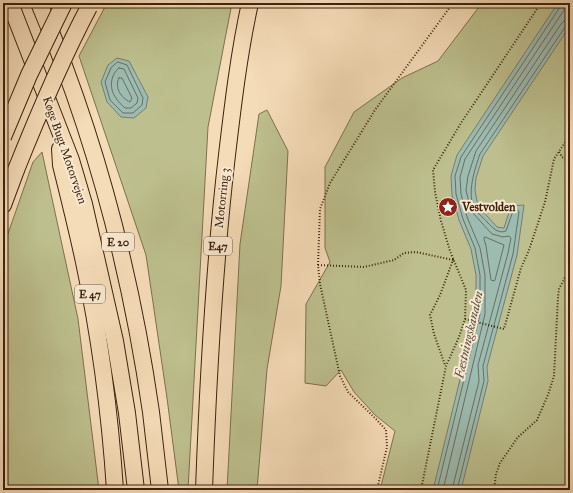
<svg xmlns="http://www.w3.org/2000/svg" width="573" height="493" viewBox="0 0 573 493" font-family="'IM FELL Great Primer',serif">
<style>
.green{fill:#bdc08e;stroke:#7d714c}
.water{fill:#9cbbb1;stroke:#767e6f}
.lines{fill:none;stroke-linecap:round;stroke-linejoin:round}
.shore{stroke:#6c6e5e;stroke-width:1}
.motorway-casing{stroke:#3d220b;stroke-width:18}
.path{stroke:#3d220b;stroke-width:2;stroke-dasharray:1 2;stroke-linecap:butt}
.motorway{stroke:#f5dcb8;stroke-width:16}
.motorway-bridge-casing{stroke:#3d220b;stroke-width:18;stroke-linecap:butt}
.motorway-bridge{stroke:#f5dcb8;stroke-width:16}
.labels{text-anchor:middle;dominant-baseline:central;stroke-width:4;stroke-linejoin:round;paint-order:stroke}
.shield{fill:#f8e8d1;stroke:#755d46;stroke-width:1}
.shield-label{font-size:11px;font-weight:bold;fill:#3d220b}
.street-label{font-size:12px;fill:#3d220b;stroke:#f8e8d1}
.poi-label{font-size:12px;font-weight:bold;fill:#3d220b;stroke:#f8e8d1;text-anchor:start}
.water-label{font-size:13px;font-style:italic;fill:#5a503d;stroke:#f8e8d1}
</style>
<rect width="100%" height="100%" fill="#f5dcb8"/>
<filter id="stains"><feTurbulence type="fractalNoise" baseFrequency=".005" numOctaves="4"/><feColorMatrix values="0 0 0 0 .2 0 0 0 0 .09 0 0 0 0 .02 0 0 0 .5 -.17"/></filter>
<radialGradient id="worn" r=".72"><stop offset=".6" stop-color="#630" stop-opacity="0"/><stop offset="1" stop-color="#630" stop-opacity=".3"/></radialGradient>
<g class="green">
<polygon points="107,3 232,3 208,127 188,490 179,490 167,398 146,255 79,56"/>
<polygon points="482,3 570,3 570,490 380,490 395,431 375,415 354,392 341,370 326,386 305,383 306,304 330,262 325,248 325,167 354,112 402,78 438,61"/>
<polygon points="267,110 288,151 281,286 267,369 257,490 227,490 240,244 259,114"/>
<polygon points="42,152 78,319 99,490 3,490 3,248 33,162"/>
</g>
<g class="water">
<polygon points="558,3 570,3 570,26 483,156 476,178 475,190 478,206 497,227 504,228 511,206 524,205 517,255 487,367 488,381 461,490 433,490 476,314 476,275 471,249 459,220 452,195 451,176 457,155"/>
<polygon points="117,58 129,61 148,97 146,108 134,118 121,117 107,102 101,82 108,65"/>
</g>
<g class="lines">
<g class="shore">
<polygon points="118,62 127,65 143,98 142,105 133,113 123,113 110,100 105,82 111,68"/>
<path d="M119 68 124 69 138 98 137 103 131 108H125C122 105 118 102 116 98 109 89 110 75 119 68Z"/>
<path d="M119 78H122L132 98 130 102C121 98 114 87 119 78Z"/>
<polygon points="485,237 504,245 495,280 494,281 491,280 486,246 484,239"/>
<polyline points="437,490 480,314 480,275 475,248 463,219 456,194 455,176 461,157 560,7 561,3"/>
<polyline points="443,490 485,314 485,275 480,248 467,217 461,194 460,177 465,159 564,10 566,3"/>
<polyline points="452,490 479,381 478,365 508,253 511,238 509,236 503,237 492,234 471,211 466,190 468,176 476,151 561,24 565,20 570,20"/>
<path d="M457 490 484 381 483 366 513 254 519 212 518 210 513 211 506 231C498 234 493 228 488 223 484 218 478 214 475 209 466 195 475 168 480 154L565 27 570 25"/>
</g>
<g class="motorway-casing">
<g id="motorway">
<polyline points="10,3 71,160 84,204 115,341 127,413 136,490"/>
<path d="M39 3C94 132 131 273 151 412 154 438 157 464 160 490"/>
<path d="M60 149 61 165C69 197 77 229 84 262 100 337 110 414 115 490"/>
<polyline points="3,205 16,170"/>
<path d="M204 490C208 378 214 266 227 155 233 104 239 53 250 3"/>
</g>
</g>
<g class="path">
<polyline points="559,152 562,157 570,161"/>
<polyline points="570,170 570,185"/>
<polyline points="318,265 364,267 394,260 404,253 416,252 453,260 440,295 430,315 434,334 445,365"/>
<polyline points="465,319 504,329 521,268 529,250 545,202 554,159 566,141 570,141"/>
<polyline points="377,490 387,447 386,430 376,419 348,392 340,376 320,284 318,265 320,209 330,183 375,110 453,3"/>
<polyline points="421,490 446,366 459,337 465,319 466,290 450,251 441,221 435,192 433,170 461,123 541,3"/>
<polyline points="494,490 496,474 500,463 518,437 537,420 548,395 554,376 558,297 559,289 570,268"/>
</g>
<use href="#motorway" class="motorway"/>
<g class="motorway-bridge-casing">
<g id="motorway-bridge">
<polyline points="3,137 29,75 64,3"/>
<path d="M16 170C38 115 61 60 89 7"/>
</g>
</g>
<use href="#motorway-bridge" class="motorway-bridge"/>
</g>
<defs>
<g id="sight-disc" transform="scale(1)"><circle r="9.5" fill="#8f2418" stroke="#f8e8d1"/><path d="M0-6L1.8-2.2L6-1.7L2.9 1.2L3.7 5.4L0 3.3L-3.7 5.4L-2.9 1.2L-6-1.7L-1.8-2.2Z" fill="#fff"/></g>
</defs>
<g fill-rule="evenodd">
<use href="#sight-disc" x="448" y="207"/>
</g>
<g class="labels">
<g class="shield">
<rect x="102" y="233" width="32" height="18" rx="3"/>
<rect x="204" y="237" width="28" height="18" rx="3"/>
<rect x="75" y="285" width="30" height="18" rx="3"/>
</g>
<g class="shield-label">
<text x="118" y="242">E 20</text>
<text x="218" y="246">E47</text>
<text x="90" y="294">E 47</text>
</g>
<g class="street-label">
<text transform="translate(65 150) rotate(71)">Køge Bugt Motorvejen</text>
<text transform="translate(222 198) rotate(-84)">Motorring 3</text>
</g>
<g class="poi-label">
<text x="462" y="207">Vestvolden</text>
</g>
<g class="water-label">
<text transform="translate(469 335) rotate(-77)">Fæstningskanalen</text>
</g>
</g>
<rect width="573" height="493" fill="none" stroke="#f5dcb8" stroke-width="16"/>
<rect x="4" y="4" width="565" height="485" fill="none" stroke="#3d220b" stroke-width="2"/>
<rect x="8" y="8" width="557" height="477" fill="none" stroke="#3d220b"/>
<rect width="100%" height="100%" filter="url(#stains)"/>
<rect width="100%" height="100%" fill="url(#worn)"/>
</svg>
